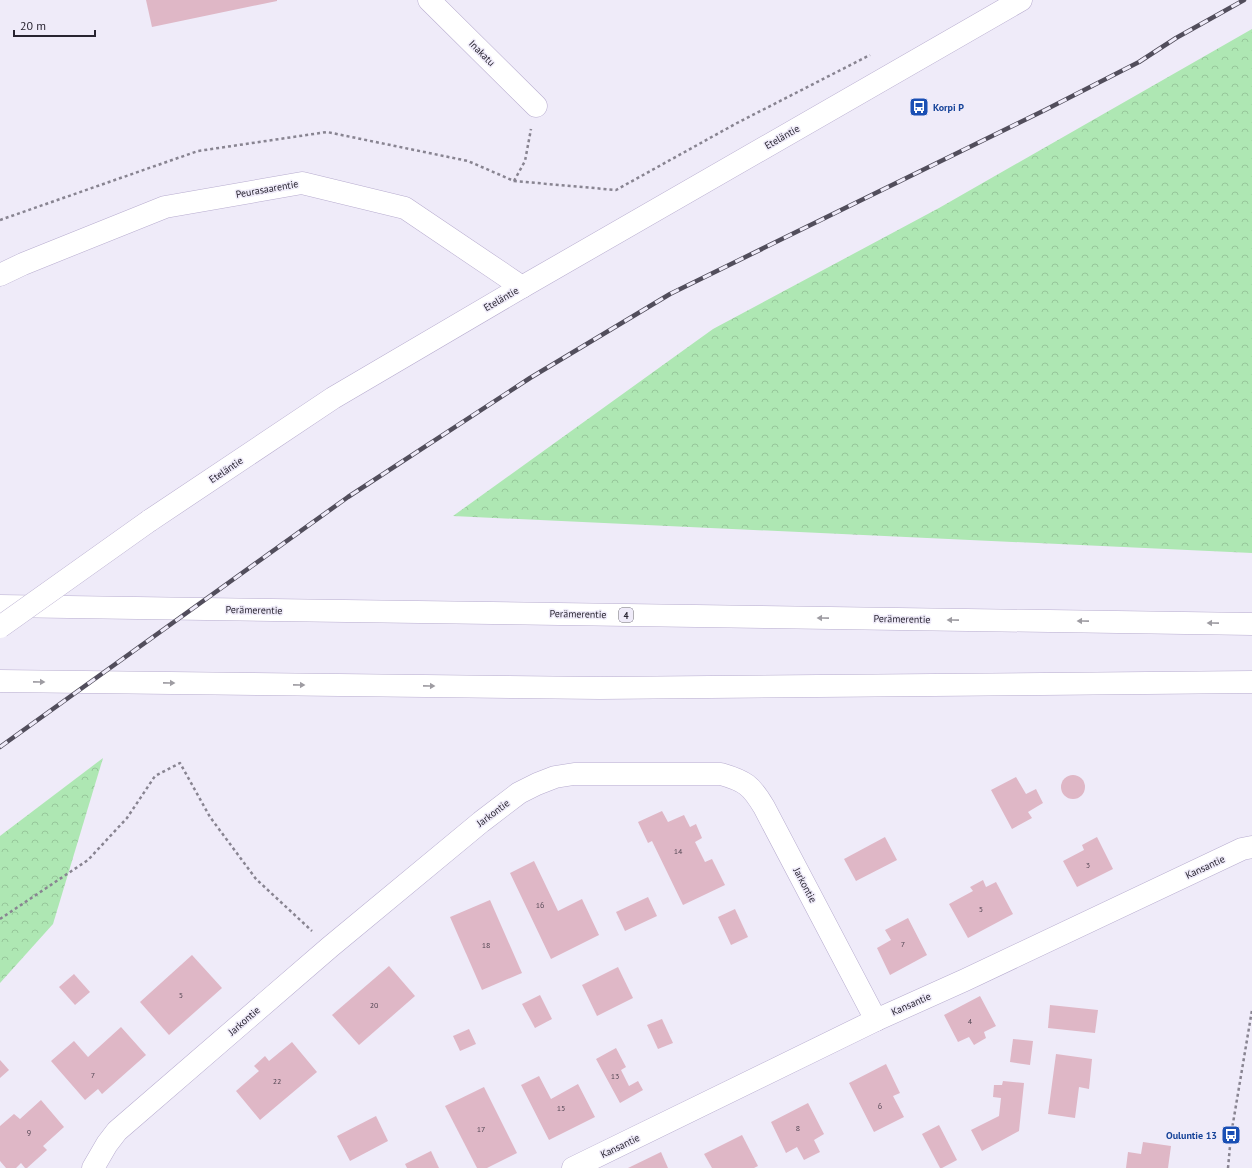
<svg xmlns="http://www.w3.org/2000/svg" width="1252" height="1168" viewBox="0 0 1252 1168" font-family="'PT Sans',sans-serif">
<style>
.forest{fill:url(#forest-crowns)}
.building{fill:#dfb7c6}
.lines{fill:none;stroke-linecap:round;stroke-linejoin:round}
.minor-casing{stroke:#b7accf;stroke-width:23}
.tertiary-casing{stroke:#b7accf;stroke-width:23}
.secondary-casing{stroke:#b7accf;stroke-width:23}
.motorway-casing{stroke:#b7accf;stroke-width:23}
.path{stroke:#888491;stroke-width:2.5;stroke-dasharray:3 3;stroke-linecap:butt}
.minor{stroke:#fff;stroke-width:22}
.tertiary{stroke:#fff;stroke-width:22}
.secondary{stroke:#fff;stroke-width:22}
.motorway{stroke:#fff;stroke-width:22}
.rail-casing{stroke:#524e5c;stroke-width:4.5}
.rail{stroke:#efebf9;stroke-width:3;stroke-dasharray:9;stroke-linecap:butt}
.secondary-bridge-casing{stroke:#b7accf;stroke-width:23;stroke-linecap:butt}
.secondary-bridge{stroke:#fff;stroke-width:22}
.oneway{fill:#9e9ca2}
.labels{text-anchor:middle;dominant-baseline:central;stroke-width:3;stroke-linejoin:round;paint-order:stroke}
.number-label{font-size:8px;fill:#564956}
.shield{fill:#efebf9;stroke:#64606d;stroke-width:1}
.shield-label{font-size:9px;font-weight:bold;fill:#282431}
.street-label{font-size:10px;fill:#282431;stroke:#efebf9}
.transit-label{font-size:10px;font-weight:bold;fill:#164399;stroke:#efebf9;text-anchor:start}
</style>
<defs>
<pattern id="forest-crowns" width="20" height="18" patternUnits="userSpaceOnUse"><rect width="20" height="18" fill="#aee7b3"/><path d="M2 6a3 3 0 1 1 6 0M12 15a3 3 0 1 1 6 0" fill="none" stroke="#96c69a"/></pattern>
</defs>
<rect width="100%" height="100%" fill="#efebf9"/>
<g class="forest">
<polygon points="1252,29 1252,553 453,516 713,329 939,208"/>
<polygon points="103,758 53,924 0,983 0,836"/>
</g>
<g class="building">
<polygon points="146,0 277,0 277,1 152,27"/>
<circle cx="1073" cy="787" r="12"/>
<polygon points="1016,777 1026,794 1036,789 1043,803 1028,812 1032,818 1012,829 991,790"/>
<polygon points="662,811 668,822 684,815 690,827 696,824 702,838 695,842 705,862 712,859 725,885 683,905 652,841 648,843 638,822"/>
<polygon points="885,837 897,860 856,881 844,859"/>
<polygon points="1097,837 1113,869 1077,887 1063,861 1084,850 1082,845"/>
<polygon points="534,861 558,911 582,899 599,935 551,959 510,873"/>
<polygon points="983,880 986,887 996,882 1013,914 968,938 949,904 973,891 970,887"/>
<polygon points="648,897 657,916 625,931 616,912"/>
<polygon points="490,900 522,973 482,990 450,917"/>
<polygon points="735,909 748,937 731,945 718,917"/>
<polygon points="908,918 927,955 890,975 877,948 891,940 885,930"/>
<polygon points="192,955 222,988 169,1035 140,1002"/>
<polygon points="389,966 415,996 359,1045 332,1015"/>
<polygon points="618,967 633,998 597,1016 582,985"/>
<polygon points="74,974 90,992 75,1005 59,987"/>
<polygon points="540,995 552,1019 535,1028 522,1004"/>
<polygon points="980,996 996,1026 984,1032 986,1038 974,1045 969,1037 958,1042 944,1015"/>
<polygon points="1050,1005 1098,1010 1095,1033 1048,1028"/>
<polygon points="662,1019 673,1043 658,1049 647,1025"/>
<polygon points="121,1027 146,1055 102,1094 98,1089 85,1100 51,1061 74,1041 88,1057"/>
<polygon points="469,1029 476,1044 460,1051 453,1036"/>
<polygon points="1013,1039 1033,1041 1030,1065 1010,1062"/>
<polygon points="292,1042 317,1072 260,1120 236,1091 259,1071 254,1066 265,1056 269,1061"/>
<polygon points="616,1048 626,1067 621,1070 629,1086 638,1081 643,1090 620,1103 596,1059"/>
<polygon points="1056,1054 1092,1059 1089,1089 1079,1087 1075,1118 1048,1114"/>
<polygon points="0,1060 9,1070 0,1078"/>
<polygon points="886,1064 900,1093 893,1096 904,1117 874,1132 849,1083"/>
<polygon points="539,1076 551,1099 578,1084 595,1117 549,1140 521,1085"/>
<polygon points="1003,1081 1024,1083 1019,1131 982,1151 971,1130 999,1116 1001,1098 993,1097 994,1085 1002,1085"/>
<polygon points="484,1087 517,1153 487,1168 477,1168 445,1106"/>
<polygon points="41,1100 64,1127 43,1146 47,1150 27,1168 25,1168 21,1163 16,1168 6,1168 0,1161 0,1126 14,1114 20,1119"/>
<polygon points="808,1103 824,1134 814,1140 820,1152 804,1160 797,1147 786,1153 771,1122"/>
<polygon points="376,1116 388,1141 350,1161 337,1136"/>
<polygon points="939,1125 957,1160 942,1168 940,1168 922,1134"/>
<polygon points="742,1135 758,1166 754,1168 712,1168 704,1154"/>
<polygon points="1143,1142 1171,1146 1168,1168 1126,1168 1128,1152 1141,1154"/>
<polygon points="431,1151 439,1168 407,1168 405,1164"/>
<polygon points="661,1152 668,1168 628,1168"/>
</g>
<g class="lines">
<g class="minor-casing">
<g id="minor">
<polyline points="429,0 536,106"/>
<path d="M93 1168 107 1144 117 1131 330 947 481 822 519 793 537 784 555 777 574 774H721C745 781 751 785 764 807L876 1020"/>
<polyline points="573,1168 876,1020 965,980 1242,849 1252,847"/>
</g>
</g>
<g class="tertiary-casing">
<polyline id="tertiary" points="0,275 23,264 165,207 302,183 405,208 522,287"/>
</g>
<g class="secondary-casing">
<polyline id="secondary" points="149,521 333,398 522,287 1021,0"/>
</g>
<g class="motorway-casing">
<g id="motorway">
<polyline points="0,606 1252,624"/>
<polyline points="0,681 600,688 1252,682"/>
</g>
</g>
<g class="path">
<polyline points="514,181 525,161 531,129"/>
<polyline points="0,220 198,151 327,132 468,161 514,181 616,190 737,123 870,55"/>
<polyline points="0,919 88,860 127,818 155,776 180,763 210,817 256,879 312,931"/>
<polyline points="1228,1168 1231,1135 1252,1010"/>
</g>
<use href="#minor" class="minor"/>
<use href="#tertiary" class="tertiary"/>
<use href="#secondary" class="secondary"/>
<use href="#motorway" class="motorway"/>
<g class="rail-casing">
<polyline id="rail" points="0,747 348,497 530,378 670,294 1045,110 1139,62 1176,38 1244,0"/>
</g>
<use href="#rail" class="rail"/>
<g class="secondary-bridge-casing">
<polyline id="secondary-bridge" points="0,627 149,521"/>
</g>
<use href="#secondary-bridge" class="secondary-bridge"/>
</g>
<defs><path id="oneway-solid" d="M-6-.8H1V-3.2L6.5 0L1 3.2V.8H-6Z"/></defs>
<g class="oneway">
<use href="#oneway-solid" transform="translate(823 618) rotate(-179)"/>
<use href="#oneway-solid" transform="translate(953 620) rotate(-179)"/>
<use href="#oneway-solid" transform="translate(1083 621) rotate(-179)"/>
<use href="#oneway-solid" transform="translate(1213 623) rotate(-179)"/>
<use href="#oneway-solid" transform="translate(39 682) rotate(1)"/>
<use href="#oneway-solid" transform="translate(169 683) rotate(1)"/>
<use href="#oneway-solid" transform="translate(299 685) rotate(1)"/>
<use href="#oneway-solid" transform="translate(429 686) rotate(1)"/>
</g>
<defs>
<g id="bus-square" transform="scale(1)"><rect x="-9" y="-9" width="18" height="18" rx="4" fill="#1a4fb4" stroke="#efebf9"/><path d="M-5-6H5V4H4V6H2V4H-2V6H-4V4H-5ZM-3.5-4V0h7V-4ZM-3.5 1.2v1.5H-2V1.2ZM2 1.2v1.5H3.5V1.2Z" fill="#fff"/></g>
</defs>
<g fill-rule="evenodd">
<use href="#bus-square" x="919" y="107"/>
<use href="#bus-square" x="1231" y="1135"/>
</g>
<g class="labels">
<g class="number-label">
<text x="678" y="851">14</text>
<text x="1088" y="865">3</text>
<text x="540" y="905">16</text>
<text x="981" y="909">5</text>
<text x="903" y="944">7</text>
<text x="486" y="945">18</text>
<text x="181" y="995">5</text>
<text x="374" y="1005">20</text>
<text x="970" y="1021">4</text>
<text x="93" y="1075">7</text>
<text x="615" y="1076">13</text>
<text x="277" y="1081">22</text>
<text x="880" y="1106">6</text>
<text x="561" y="1108">15</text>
<text x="798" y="1128">8</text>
<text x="481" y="1129">17</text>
<text x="29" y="1132">9</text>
</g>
<rect class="shield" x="619" y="608" width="14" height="14" rx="3"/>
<g class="shield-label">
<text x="626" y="615">4</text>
</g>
<g class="street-label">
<text transform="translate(482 53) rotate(45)">Inakatu</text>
<text transform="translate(782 137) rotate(-30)">Eteläntie</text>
<text transform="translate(267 189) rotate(-10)">Peurasaarentie</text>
<text transform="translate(501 299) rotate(-30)">Eteläntie</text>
<text transform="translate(226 470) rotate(-34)">Eteläntie</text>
<text transform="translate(254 610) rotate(1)">Perämerentie</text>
<text transform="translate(578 614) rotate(1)">Perämerentie</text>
<text transform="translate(902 619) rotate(1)">Perämerentie</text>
<text transform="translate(493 813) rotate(-37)">Jarkontie</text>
<text transform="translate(1205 867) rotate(-25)">Kansantie</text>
<text transform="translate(805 885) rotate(62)">Jarkontie</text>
<text transform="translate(911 1004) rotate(-24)">Kansantie</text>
<text transform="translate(244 1021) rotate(-41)">Jarkontie</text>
<text transform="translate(620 1146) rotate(-26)">Kansantie</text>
</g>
<g class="transit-label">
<text x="933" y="107">Korpi P</text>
<text x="1217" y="1135" text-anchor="end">Ouluntie 13</text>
</g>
</g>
<path d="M14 30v6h81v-6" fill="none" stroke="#282431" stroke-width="2"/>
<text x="20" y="30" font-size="12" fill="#282431" stroke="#efebf9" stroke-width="3" paint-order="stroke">20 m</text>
</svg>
